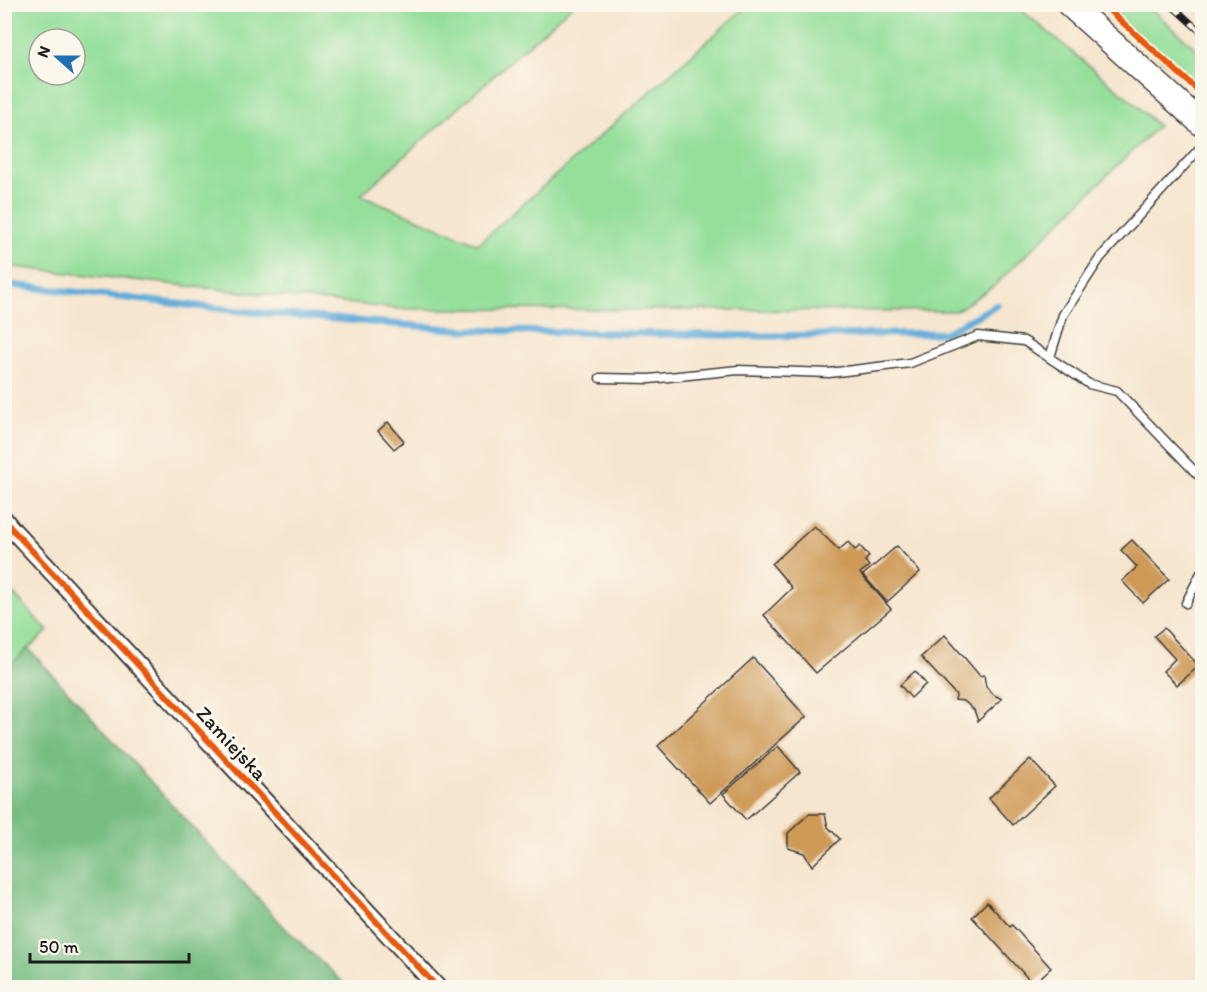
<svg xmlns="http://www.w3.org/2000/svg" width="1207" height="992" viewBox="0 0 1207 992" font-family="Itim,sans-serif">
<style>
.green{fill:#95df9b;stroke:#587e5c;stroke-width:1.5;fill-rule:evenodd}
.forest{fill:#78be83;stroke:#4a6d50;stroke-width:1.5}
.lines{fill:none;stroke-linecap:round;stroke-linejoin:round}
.stream{stroke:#61acd9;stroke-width:7}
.building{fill:#ce9a56}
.lane-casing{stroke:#3d3a37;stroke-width:11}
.street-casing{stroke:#3d3a37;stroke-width:20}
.secondary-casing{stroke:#3d3a37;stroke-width:27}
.lane{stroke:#fff;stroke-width:8}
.street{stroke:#fff;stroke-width:16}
.secondary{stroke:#fff;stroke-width:24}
.rail-casing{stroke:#1c1c1c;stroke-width:7}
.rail{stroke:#fbf7ec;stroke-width:4.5;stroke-dasharray:14;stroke-linecap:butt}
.cycleway-casing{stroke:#fbf7ec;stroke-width:10}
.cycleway{stroke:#e8590c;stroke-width:6}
.labels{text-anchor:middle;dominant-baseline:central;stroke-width:6;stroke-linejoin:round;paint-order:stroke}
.street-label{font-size:21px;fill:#1c1c1c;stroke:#fbf7ec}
</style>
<rect width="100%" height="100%" fill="#fbf7ec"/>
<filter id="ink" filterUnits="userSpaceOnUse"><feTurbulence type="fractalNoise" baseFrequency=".0167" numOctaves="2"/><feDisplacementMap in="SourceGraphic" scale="12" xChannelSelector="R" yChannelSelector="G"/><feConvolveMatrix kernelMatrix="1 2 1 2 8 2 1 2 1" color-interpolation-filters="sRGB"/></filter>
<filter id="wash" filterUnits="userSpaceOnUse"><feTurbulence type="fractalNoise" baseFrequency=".008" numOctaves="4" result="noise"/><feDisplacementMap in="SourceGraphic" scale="24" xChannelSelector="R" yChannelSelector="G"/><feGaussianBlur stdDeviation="1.35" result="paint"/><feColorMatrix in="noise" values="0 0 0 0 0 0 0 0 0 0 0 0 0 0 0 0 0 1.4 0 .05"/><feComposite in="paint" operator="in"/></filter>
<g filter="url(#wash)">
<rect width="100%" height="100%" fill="#f6e6cf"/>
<g class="green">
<path d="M5 4 573 5 361 195 478 244 748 5H1015L1133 102 1158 126 994 286 956 311 400 309 5 266ZM39 39H75V75H39Z"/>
<polygon points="1101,5 1147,5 1202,54 1202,94"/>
<polygon points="4,584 48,631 5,670 4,670"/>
</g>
<polygon class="forest" points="28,648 287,930 348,987 5,987 5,670"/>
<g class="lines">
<polyline class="stream" points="4,284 240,311 464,330 766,336 945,333 997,305"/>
</g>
<g id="blocks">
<g class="building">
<polygon points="388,422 404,441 394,449 378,431"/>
<polygon points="814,526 839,550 848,542 855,550 860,546 869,556 865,561 869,566 860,573 891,609 816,673 764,615 792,588 772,564"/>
<polygon points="1132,540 1169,579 1143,603 1122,581 1137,567 1121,550"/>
<polygon points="897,546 920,572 887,602 863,575"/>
<polygon points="1164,628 1199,666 1177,685 1163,671 1175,659 1154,636"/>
<polygon points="945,635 980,676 984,675 986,687 994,695 1002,699 978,721 974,710 964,701 955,700 956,695 921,657"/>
<polygon points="753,658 806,717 710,803 658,746"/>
<polygon points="915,671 926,684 911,698 900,685"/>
<polygon points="778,746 800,772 746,820 723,794"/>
<polygon points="1030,759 1055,786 1013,825 989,798"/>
<polygon points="809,814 825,814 828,827 840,839 812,866 804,853 788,848 788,833"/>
<polygon points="987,902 1010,927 1012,925 1051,968 1033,984 972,917"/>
</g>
</g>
</g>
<g filter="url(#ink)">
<use href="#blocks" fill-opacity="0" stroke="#3d3a37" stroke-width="1.5"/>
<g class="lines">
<g class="lane-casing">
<g id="lane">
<polyline points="1050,357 1063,315 1100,258 1202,146"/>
<polyline points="600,378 649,379 738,370 829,373 910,363 978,336 1024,341 1089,384 1117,391 1202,479"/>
<polyline points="1186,603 1202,571"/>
</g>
</g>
<g class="street-casing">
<polyline id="street" points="4,519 10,527 438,988"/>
</g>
<g class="secondary-casing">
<polyline id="secondary" points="1069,4 1202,124"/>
</g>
<use href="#lane" class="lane"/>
<use href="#street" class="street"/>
<use href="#secondary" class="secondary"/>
<g class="rail-casing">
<polyline id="rail" points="1170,4 1202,33"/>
</g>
<use href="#rail" class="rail"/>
<g class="cycleway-casing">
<g id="cycleway">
<polyline points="1102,4 1202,94"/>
<polyline points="4,519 10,527 438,988"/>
</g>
</g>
<use href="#cycleway" class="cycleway"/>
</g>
</g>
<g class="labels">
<g class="street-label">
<text transform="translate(232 743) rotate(47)">Zamiejska</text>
</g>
</g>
<rect width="1207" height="992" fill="none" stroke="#fbf7ec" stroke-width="24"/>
<g transform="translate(57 57) rotate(291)"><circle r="28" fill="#fbf7ec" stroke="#a29f99" stroke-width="1.5"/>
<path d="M0-4.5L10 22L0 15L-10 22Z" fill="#1f6fb2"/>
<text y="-9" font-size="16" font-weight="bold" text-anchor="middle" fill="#1c1c1c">N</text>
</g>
<path d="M30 953v9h159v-9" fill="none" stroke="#1c1c1c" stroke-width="3"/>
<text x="39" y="953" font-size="18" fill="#1c1c1c" stroke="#fbf7ec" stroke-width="4.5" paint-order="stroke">50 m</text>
</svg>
